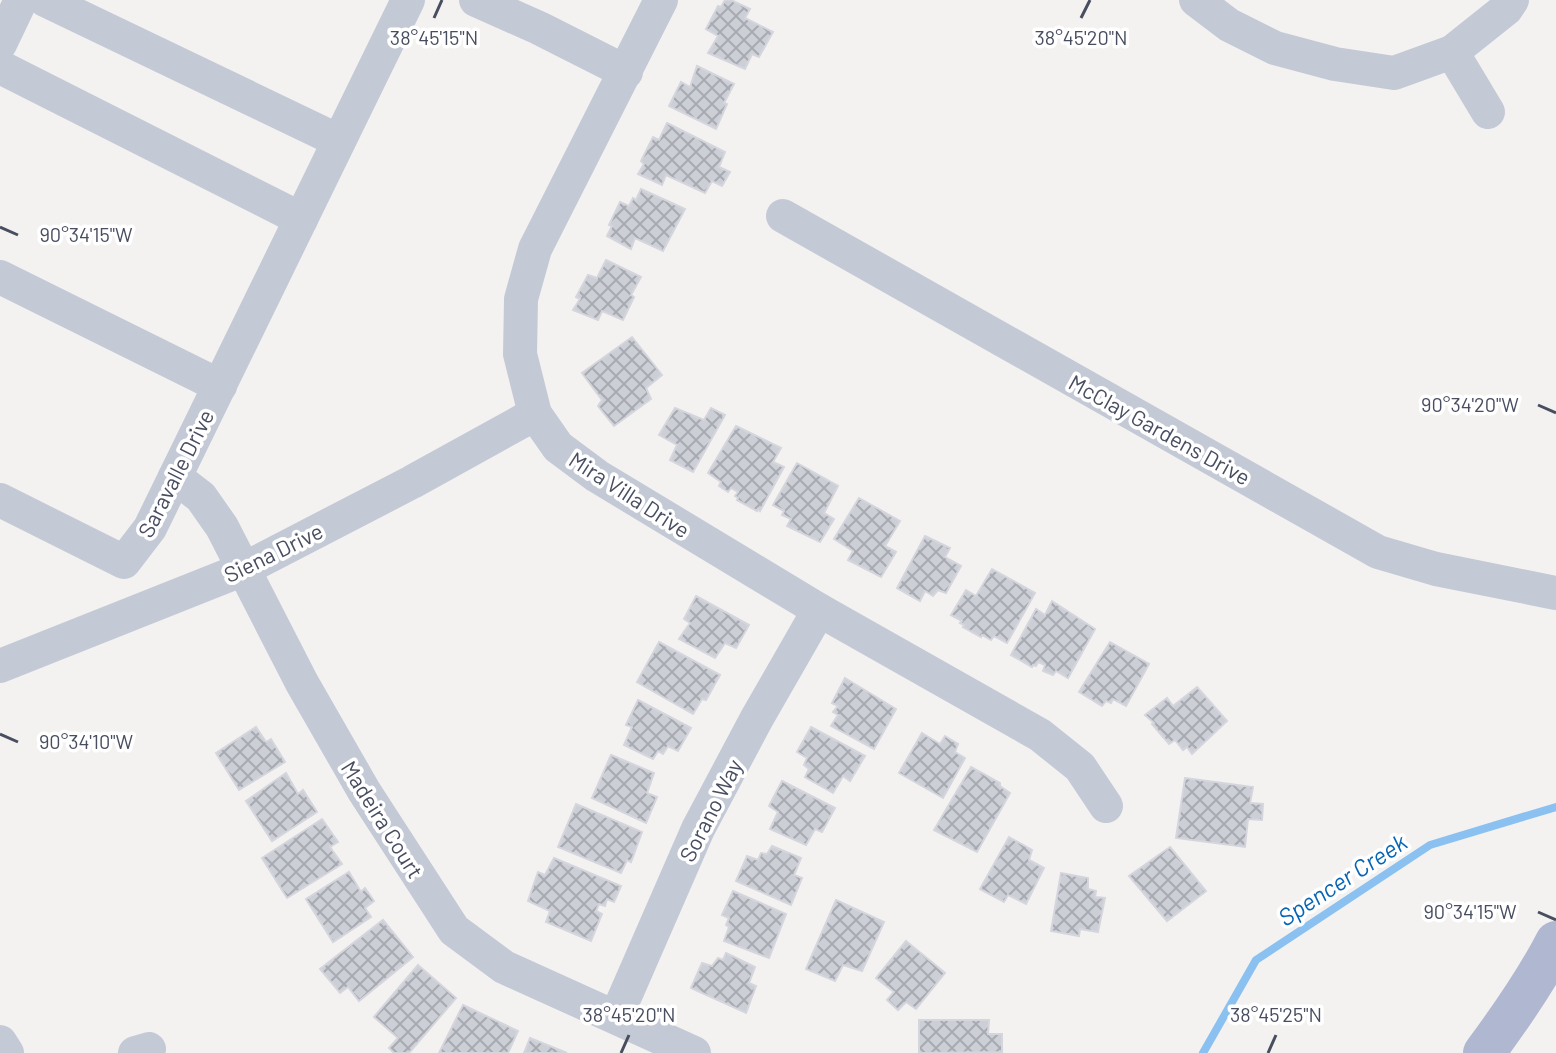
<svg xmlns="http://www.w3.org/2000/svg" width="1556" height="1053" viewBox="0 0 1556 1053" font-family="Barlow,sans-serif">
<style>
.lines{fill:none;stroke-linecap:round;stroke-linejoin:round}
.stream{stroke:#8ac1f0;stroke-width:8}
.building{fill:url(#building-cross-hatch);stroke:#d5d5dd;stroke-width:2}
.minor{stroke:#c4c9d6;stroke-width:34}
.major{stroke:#b0b8d1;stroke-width:42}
.ticks{fill:none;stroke:#484e60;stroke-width:3}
.labels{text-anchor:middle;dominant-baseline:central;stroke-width:7;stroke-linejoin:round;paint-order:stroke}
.street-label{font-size:22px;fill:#484e60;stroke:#fff}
.water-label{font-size:24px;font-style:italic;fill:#0664b4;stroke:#fff}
.ticks-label{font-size:20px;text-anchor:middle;fill:#484e60;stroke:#fff;stroke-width:7;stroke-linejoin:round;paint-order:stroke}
</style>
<defs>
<pattern id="building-cross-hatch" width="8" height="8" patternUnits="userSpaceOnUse" patternTransform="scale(2)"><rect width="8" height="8" fill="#cdcfd7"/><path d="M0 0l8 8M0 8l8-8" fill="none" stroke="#a8aab2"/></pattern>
</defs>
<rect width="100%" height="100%" fill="#f3f2f1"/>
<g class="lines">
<polyline class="stream" points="1203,1053 1256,960 1430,845 1556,807"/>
</g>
<g class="building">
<polygon points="725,0 731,0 750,9 745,18 773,32 759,57 752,54 745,69 708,53 718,36 706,29 718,6 721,7"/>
<polygon points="697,66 734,84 724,103 727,104 716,129 669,106 681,82 690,87"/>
<polygon points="667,123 725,152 719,167 730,172 722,186 712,181 705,193 666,175 662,185 638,174 644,164 641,161 653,137 659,140"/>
<polygon points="641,189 685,209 663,251 635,238 631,249 607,236 612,226 609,225 620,202 629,206 633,198 636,200"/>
<polygon points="606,260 641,277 631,295 634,297 623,320 602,311 598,320 573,310 580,299 576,297 588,275 597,278"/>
<polygon points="632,337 662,375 646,388 651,399 614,426 598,406 602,400 582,373"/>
<polygon points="675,408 704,420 711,408 725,415 693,472 670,460 677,445 659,435"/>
<polygon points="736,426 781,448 773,462 784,467 760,511 758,509 757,511 737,500 738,498 735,496 738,492 731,488 728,492 719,486 721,482 708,473"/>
<polygon points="797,463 838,486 824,513 834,519 820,542 787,526 791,519 782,515 784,511 773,505"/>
<polygon points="859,498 900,521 885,546 896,552 881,577 848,560 853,551 834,539"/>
<polygon points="925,536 950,548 945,557 961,566 946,593 938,590 933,596 925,591 920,601 897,588"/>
<polygon points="992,569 1035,593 1007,643 994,636 991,640 982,635 981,637 963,627 964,625 960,623 962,621 951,615 966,590 976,596"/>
<polygon points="696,596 749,625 736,648 725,643 715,658 679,639 690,623 684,619"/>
<polygon points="1052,601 1095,629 1068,678 1056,671 1053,675 1043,671 1045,665 1038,662 1036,666 1033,665 1032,667 1011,655 1036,609 1045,615"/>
<polygon points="659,642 720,675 706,700 702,699 693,714 637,682"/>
<polygon points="1110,642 1149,664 1126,706 1113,699 1111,703 1106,701 1102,706 1079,692"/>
<polygon points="845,678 896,709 874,749 831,726 838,715 833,712 838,706 832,703"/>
<polygon points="1197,687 1227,721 1192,754 1187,747 1183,750 1175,740 1169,744 1152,724 1154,723 1145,715 1167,698 1173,706"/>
<polygon points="638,700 691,728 678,751 668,746 663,754 658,751 653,759 624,745 632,727 626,725"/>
<polygon points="256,727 266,742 271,739 285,762 239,790 216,753"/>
<polygon points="811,727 865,756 850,781 843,776 833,793 805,777 809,769 804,765 807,758 797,752"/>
<polygon points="922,733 940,744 945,736 958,744 955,752 965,758 943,798 899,773"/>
<polygon points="611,755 654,773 647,793 657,797 646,823 592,798"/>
<polygon points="971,767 1000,783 1000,786 1010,793 977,852 934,830"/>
<polygon points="286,773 298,794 303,790 317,812 272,841 246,801"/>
<polygon points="1185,778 1253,787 1250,803 1263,804 1262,820 1248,819 1245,847 1176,838"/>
<polygon points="782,781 835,808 822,832 815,829 806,845 770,829 778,812 769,806"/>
<polygon points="576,804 642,832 631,862 627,860 621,873 558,847"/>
<polygon points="322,819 338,842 330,847 342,864 287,898 262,858"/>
<polygon points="1009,837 1032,850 1029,860 1044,868 1026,904 1008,895 1004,902 980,889"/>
<polygon points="772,846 801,858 794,875 802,878 791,905 736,881 747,856 758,860 761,853 767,854"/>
<polygon points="1170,847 1206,891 1167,921 1129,876"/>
<polygon points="554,858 621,886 614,902 607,899 605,906 599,904 596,911 602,914 591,941 546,922 550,911 528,901 538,872 545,875"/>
<polygon points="349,872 361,892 365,888 374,901 365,908 371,917 333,942 306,899"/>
<polygon points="1061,873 1088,878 1088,889 1096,891 1095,897 1105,898 1098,932 1080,929 1079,936 1051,931"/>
<polygon points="733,891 786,914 769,958 724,941 729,927 726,925 729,918 722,915"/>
<polygon points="836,900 884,922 862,971 843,965 835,981 806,969"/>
<polygon points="383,920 413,957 359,1001 348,987 340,993 320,969"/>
<polygon points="906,941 945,973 916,1009 906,1002 898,1010 887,1000 894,992 876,978"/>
<polygon points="726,953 755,967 749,983 756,986 746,1013 691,988 702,963 712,966 718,958 723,960"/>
<polygon points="418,965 456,998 409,1053 394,1053 389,1048 398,1038 374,1017"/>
<polygon points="463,1005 518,1031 508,1053 439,1053"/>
<polygon points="919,1020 989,1020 988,1034 1002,1034 1002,1052 919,1053"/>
<polygon points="530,1038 567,1053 524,1053"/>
</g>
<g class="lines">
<g class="minor">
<polyline points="45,0 339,141"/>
<polyline points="476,0 539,28 626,72"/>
<polyline points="661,0 535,249 521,299 520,354 535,414 558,447 597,476 819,610 1040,735 1080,767 1106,806"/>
<polyline points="1196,0 1229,25 1275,48 1335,64 1394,73 1452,52 1506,9 1512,0"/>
<polyline points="0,44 21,0"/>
<polyline points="1452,52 1488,112"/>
<polyline points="0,67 301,219"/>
<polyline points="783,216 1378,552 1436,569 1556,593"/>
<polyline points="0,277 220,386"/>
<polyline points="175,477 201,497 222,527 302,683 364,791 454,930 504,967 694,1053"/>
<polyline points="0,500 124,562 150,528 408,0"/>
<polyline points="0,666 244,569 412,482 535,414"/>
<polyline points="616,1017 698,829 757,718 819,610"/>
<polyline points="0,1042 7,1053"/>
<polyline points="135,1053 149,1049"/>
</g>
<path class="major" d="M1484 1053C1510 1018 1536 981 1556 942"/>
</g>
<path class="ticks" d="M434 18 442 0M1081 18 1090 0M0 227 18 235M1538 405 1556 413M0 734 18 742M1538 912 1556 920M621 1053 629 1035M1268 1053 1276 1035"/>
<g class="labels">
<g class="street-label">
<text transform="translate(1160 429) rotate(29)">McClay Gardens Drive</text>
<text transform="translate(175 473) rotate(-63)">Saravalle Drive</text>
<text transform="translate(630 494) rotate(33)">Mira Villa Drive</text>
<text transform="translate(273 552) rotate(-26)">Siena Drive</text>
<text transform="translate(710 810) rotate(-63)">Sorano Way</text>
<text transform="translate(383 819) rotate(58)">Madeira Court</text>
</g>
<g class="water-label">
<text transform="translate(1342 879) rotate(-33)">Spencer Creek</text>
</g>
</g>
<g class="ticks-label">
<text x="434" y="45">38°45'15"N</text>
<text x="1081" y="45">38°45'20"N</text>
<text x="86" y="242">90°34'15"W</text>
<text x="1470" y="412">90°34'20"W</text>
<text x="86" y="749">90°34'10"W</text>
<text x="1470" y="919">90°34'15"W</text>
<text x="629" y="1022">38°45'20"N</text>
<text x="1276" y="1022">38°45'25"N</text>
</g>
</svg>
